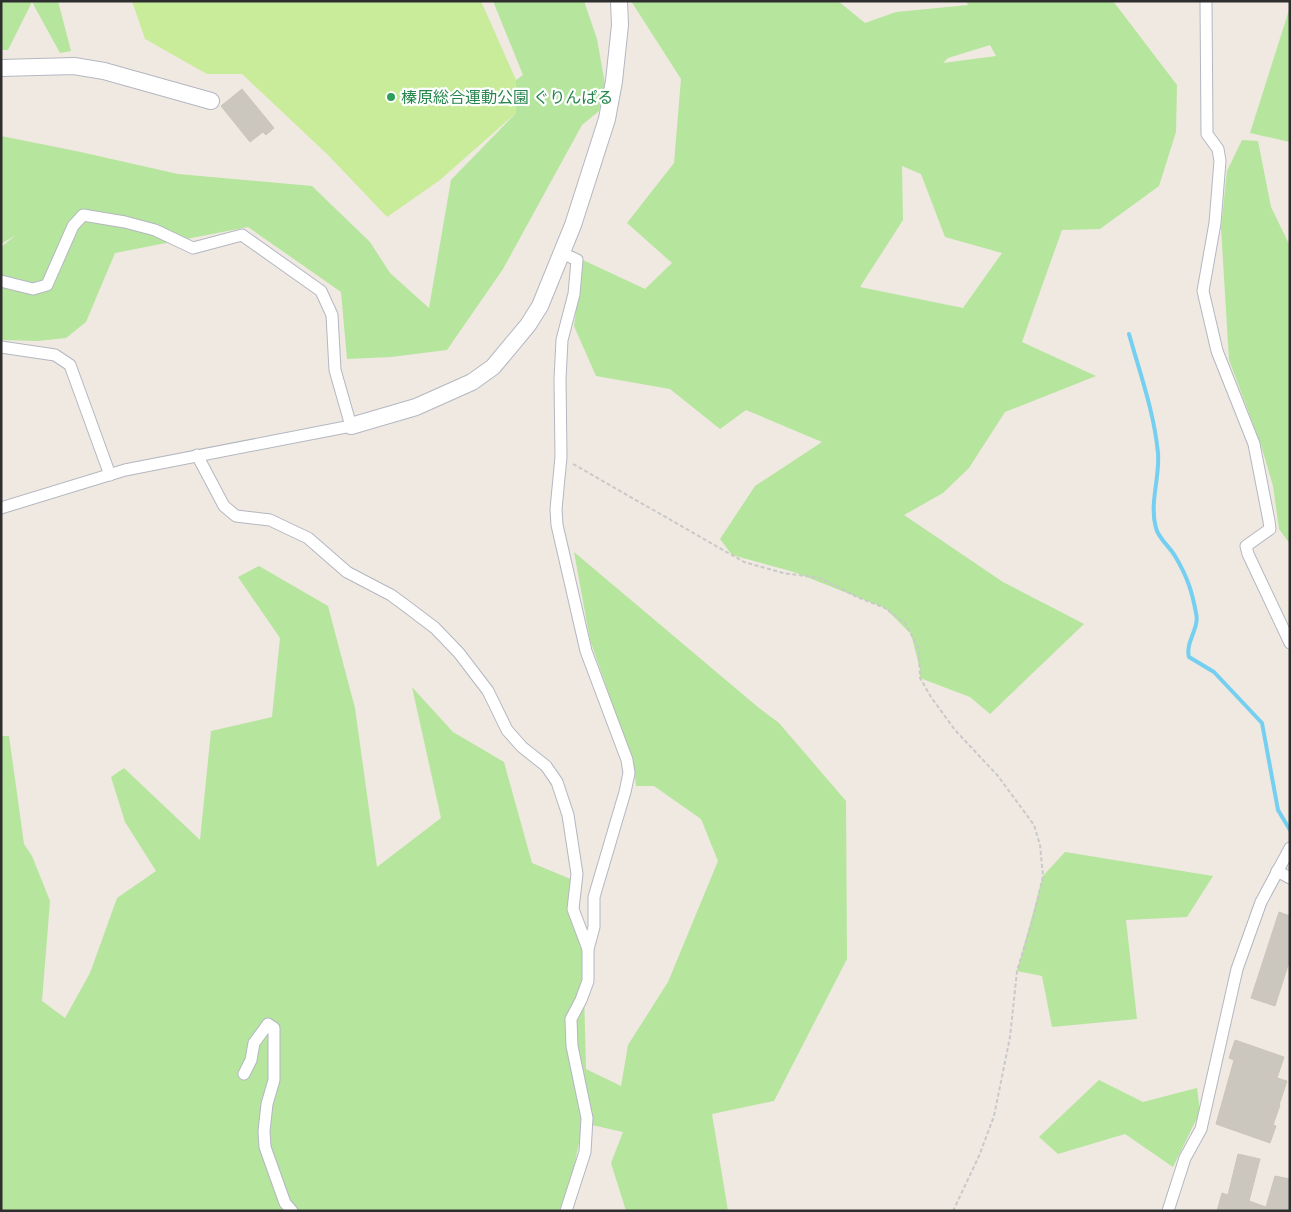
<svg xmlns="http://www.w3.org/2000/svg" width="1291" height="1212" viewBox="0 0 1291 1212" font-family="Montserrat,'Noto Sans JP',sans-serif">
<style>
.green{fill:#b6e59e;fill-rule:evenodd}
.pitch{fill:#c9ec9a}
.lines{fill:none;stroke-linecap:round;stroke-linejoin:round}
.stream{stroke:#75cff0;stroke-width:4}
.building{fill:#cbc7bf;stroke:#cbc5ba}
.street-casing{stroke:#b4b7c1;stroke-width:13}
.secondary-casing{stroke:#b4b7c1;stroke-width:18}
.path{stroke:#c9c9c9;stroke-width:2;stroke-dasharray:4 2.5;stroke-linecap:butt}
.street{stroke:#fff;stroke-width:11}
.secondary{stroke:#fff;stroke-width:16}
.leisure-dot{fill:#2e9e5b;stroke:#fff;stroke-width:2}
.labels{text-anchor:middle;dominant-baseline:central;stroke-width:4.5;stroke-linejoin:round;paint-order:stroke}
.leisure-label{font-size:16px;fill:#27864d;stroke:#fff;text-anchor:start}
</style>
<rect width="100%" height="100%" fill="#efe9e1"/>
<g class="green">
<polygon points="1,1 58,1 71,51 60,53 32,2 8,50 1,50"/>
<polygon points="493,1 584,1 597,39 605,84 599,111 582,125 503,269 447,350 391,357 347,359 341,292 248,227 115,253 86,322 66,338 37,341 1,340 1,247 16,235 1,244 1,136 76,151 178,174 312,186 370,242 390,273 429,308 451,180 516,113 516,80 523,75"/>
<path d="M631 1H838L865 23 896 12 968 5 966 1H1113L1177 85 1176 132 1159 186 1100 229 1062 230 1022 342 1096 376 1005 412 969 468 943 493 904 515 1003 582 1084 624 990 714 970 697 920 678V669L911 634 885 608 794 572 732 555 720 539 755 486 822 442 746 410 720 429 670 389 596 376 574 326 583 260 645 289 672 263 627 223 674 163 681 79ZM990 45 996 56 943 63 948 58ZM902 166 921 174 945 237 1002 253 963 308 860 287 903 220Z"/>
<polygon points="1290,7 1290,142 1250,133"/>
<polygon points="1242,140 1258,141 1271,207 1290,246 1290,544 1279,529 1273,486 1261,445 1229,360 1221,228 1227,171"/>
<polygon points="574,552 759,708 779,723 846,801 847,959 774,1101 712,1114 728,1211 626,1211 611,1163 623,1132 583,1123 565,1211 1,1211 1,736 9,736 24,844 32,856 50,901 42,1001 65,1018 90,973 117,898 156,871 125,822 111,777 124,768 200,840 211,731 272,717 280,638 238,577 259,566 328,606 355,708 377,867 441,818 412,687 453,732 504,762 532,863 573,880 583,951 586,1069 621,1086 628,1045 668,982 718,861 701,819 654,786 636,786 633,763 590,640"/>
<polygon points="1065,852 1213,876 1187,917 1126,920 1137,1019 1052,1027 1042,976 1017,971 1043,876"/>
<polygon points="1099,1080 1143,1102 1197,1088 1200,1112 1173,1167 1125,1134 1058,1154 1039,1137"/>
</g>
<polygon class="pitch" points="132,1 481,1 516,80 516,113 440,180 387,217 328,155 242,74 207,74 145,39"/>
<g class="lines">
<path class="stream" d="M1129 334C1140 373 1154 412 1158 453 1160 478 1149 504 1156 528 1158 538 1170 547 1175 556 1187 576 1192 591 1196 613 1200 628 1185 642 1189 657L1214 672 1262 723 1278 810 1290 830"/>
</g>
<g class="building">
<polygon points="242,89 274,128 266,135 263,132 250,142 221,106"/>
<polygon points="1279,912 1290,916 1290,959 1275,1006 1251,998"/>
<polygon points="1235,1040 1284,1057 1277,1078 1287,1081 1279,1105 1280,1105 1273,1125 1276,1126 1270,1143 1216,1124 1234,1060 1229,1058"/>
<polygon points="1238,1154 1260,1159 1249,1201 1266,1207 1275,1176 1290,1179 1290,1201 1288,1211 1217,1211 1222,1193 1228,1195"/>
</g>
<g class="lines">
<g class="street-casing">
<g id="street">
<polyline points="1206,1 1207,134 1218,149 1220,161 1215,223 1203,291 1217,351 1254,444 1269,521 1270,529 1246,546 1248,554 1290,643"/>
<polyline points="562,253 577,260 574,294 562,340 560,379 561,457 556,509 557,525 586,651 627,760 629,773 625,792 594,897 594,927 588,949 588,981 581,1000 571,1019 572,1046 587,1118 585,1152 566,1211"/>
<polyline points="1,281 33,289 47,285 73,226 83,215 125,222 155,230 193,248 242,235 321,291 332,315 335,370 351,426 125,470 1,508"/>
<polyline points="1,347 55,355 70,365 110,475"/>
<polyline points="197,455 224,506 236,516 270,520 308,538 347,572 391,595 402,603 435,628 459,653 488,691 507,730 522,747 546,766 557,782 568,815 577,874 573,909 588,949"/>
<polyline points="1277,871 1290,878"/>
<polyline points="244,1074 251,1060 254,1043 268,1024 274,1028 274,1080 267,1104 264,1131 265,1147 285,1203 292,1211"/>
<polyline points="1168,1211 1185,1158 1201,1129 1237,969 1261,902 1290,848"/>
</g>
</g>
<g class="secondary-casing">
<g id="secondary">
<polyline points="1,68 74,66 104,71 211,101"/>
<polyline points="351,426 416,407 472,382 493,367 528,325 540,306 573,225 607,119 614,81 620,25 619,1"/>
</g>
</g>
<polyline class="path" points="573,464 744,562 783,573 820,578 857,597 885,608 905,623 919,649 920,678 931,697 955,730 998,776 1034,825 1040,845 1043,876 1034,915 1017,971 1010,1037 994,1116 979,1156 953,1211"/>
<use href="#street" class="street"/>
<use href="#secondary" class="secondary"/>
</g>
<circle class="leisure-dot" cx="391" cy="97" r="5"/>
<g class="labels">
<g class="leisure-label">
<text x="401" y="97">榛原総合運動公園 ぐりんぱる</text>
</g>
</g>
<rect width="1291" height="1212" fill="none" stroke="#2e2e2e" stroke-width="5"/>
</svg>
